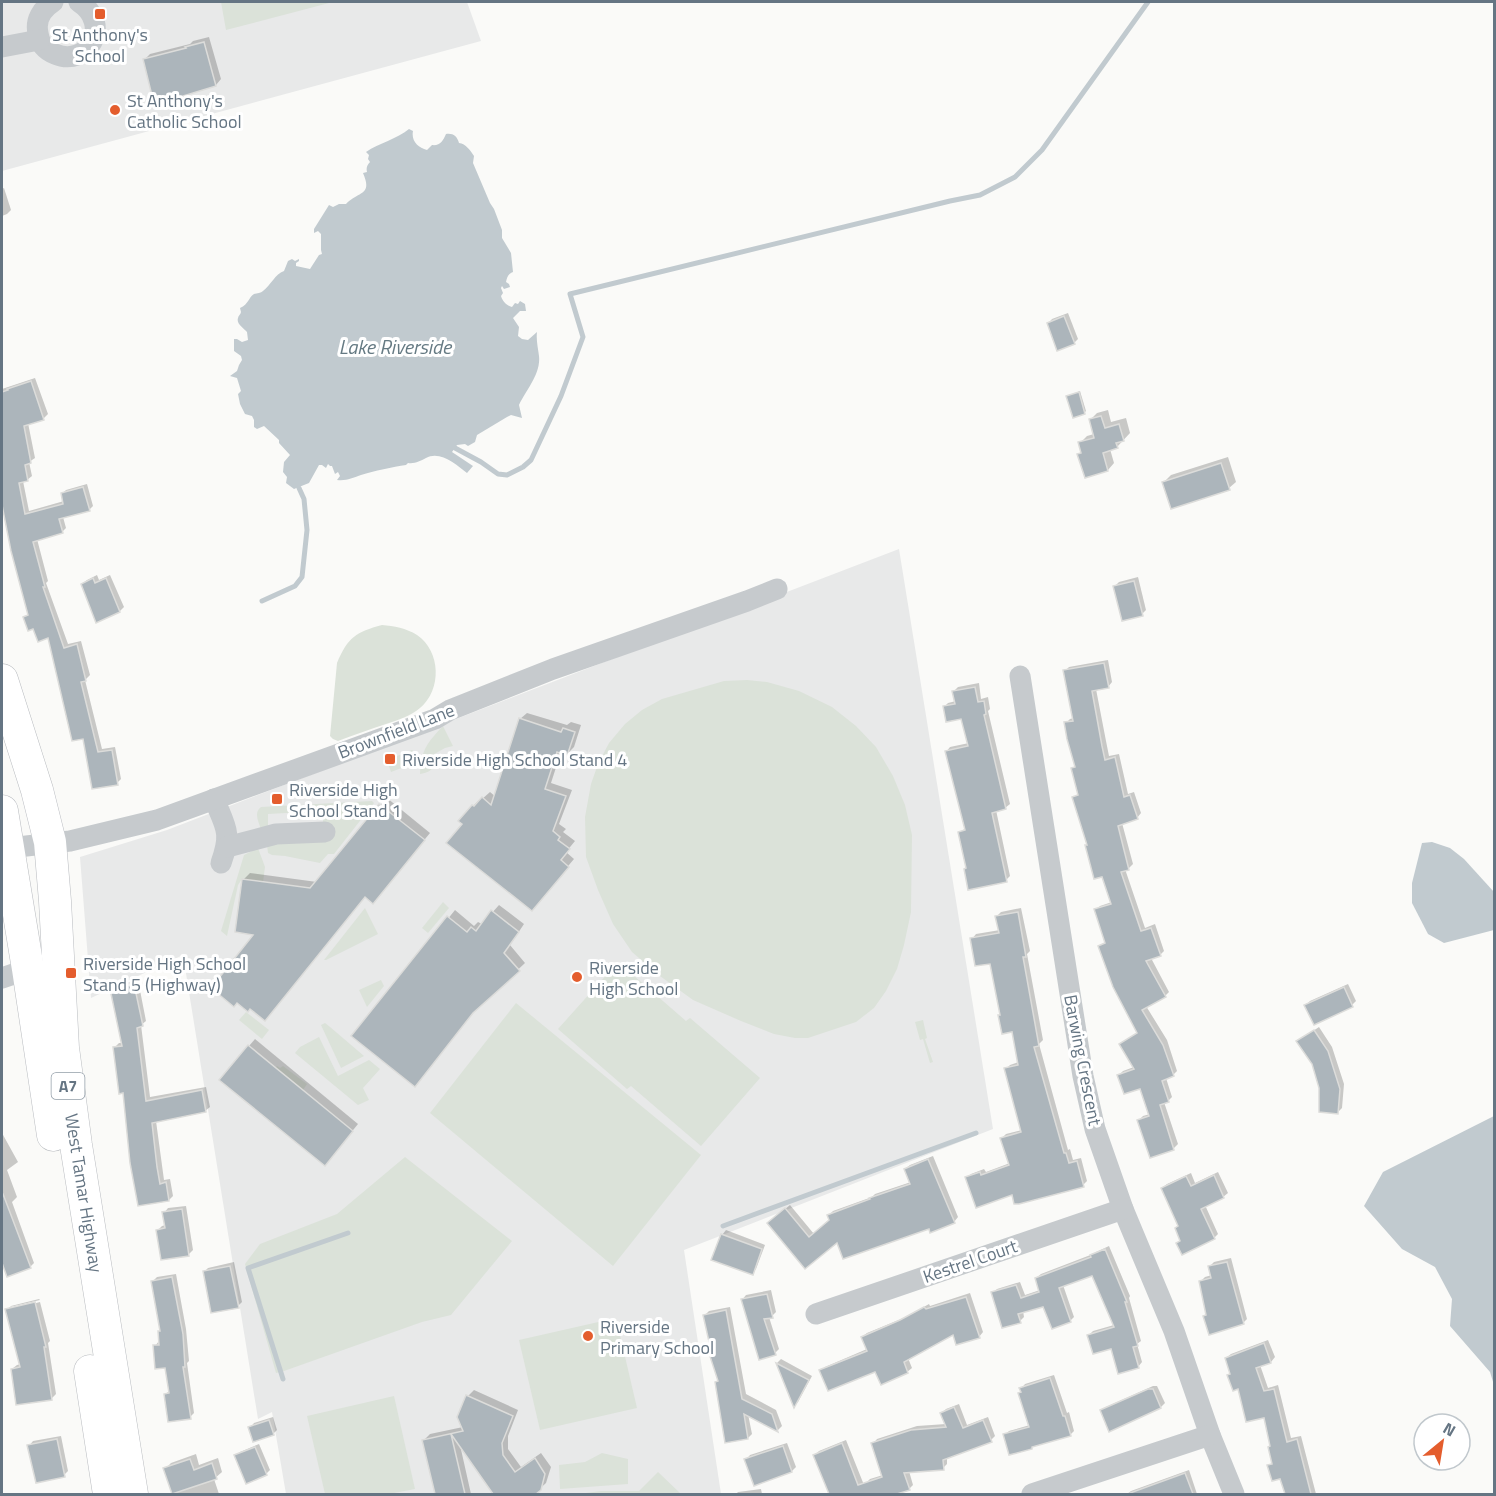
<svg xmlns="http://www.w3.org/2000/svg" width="1496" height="1496" viewBox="0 0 1496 1496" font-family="'Titillium Web',sans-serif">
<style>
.built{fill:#e8e9e9}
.green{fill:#dbe2d9}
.water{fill:#c1cacf}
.shadow{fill:#0003}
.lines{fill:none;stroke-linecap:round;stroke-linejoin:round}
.stream{stroke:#c1cacf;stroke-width:5}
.building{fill:#acb5bb;stroke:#dcdcda;stroke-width:1.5}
.highway-casing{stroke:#b9bcc0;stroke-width:33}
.minor{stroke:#c6cacd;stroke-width:21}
.highway{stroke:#fff;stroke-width:32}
.poi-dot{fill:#e45d2d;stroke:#fff;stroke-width:2}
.labels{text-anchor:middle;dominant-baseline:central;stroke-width:6;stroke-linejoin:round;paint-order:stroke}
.shield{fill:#fff;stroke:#939ea8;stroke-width:1.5}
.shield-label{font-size:16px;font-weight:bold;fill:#657583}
.poi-label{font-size:18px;fill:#657583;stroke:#fff;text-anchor:start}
.street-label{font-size:18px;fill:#657583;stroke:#fff}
.water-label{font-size:20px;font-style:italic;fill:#657a83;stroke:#fff}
</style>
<rect width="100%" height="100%" fill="#fafaf8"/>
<g class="built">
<polygon points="2,2 467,2 481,41 2,171"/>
<polygon points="899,549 993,1129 684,1250 721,1494 286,1494 272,1412 258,1419 183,955 91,998 80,857 167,830"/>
</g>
<g class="green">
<polygon points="221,2 333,2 226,30"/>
<path d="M382 625C394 626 406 628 417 635 441 651 442 690 420 708 411 716 398 720 386 724 370 729 354 735 338 741L333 739 330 736 337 663C348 637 356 632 382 625Z"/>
<polygon points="747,680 767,682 799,691 832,707 856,726 876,747 893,776 905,805 912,835 911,912 904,945 897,969 886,991 874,1008 856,1022 808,1038 795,1038 774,1034 741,1021 693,1000 660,976 632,952 613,924 598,890 586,857 585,817 591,784 598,764 609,743 625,724 642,710 662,699 724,681"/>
<path d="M443 726 453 746 445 748 429 757 434 766C431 771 427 773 420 774 421 750 427 743 443 726Z"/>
<polygon points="412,750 416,753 412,764 391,772 387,760"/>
<path d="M372 801 374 803 334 854H328L320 863 285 856 272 855 268 853 267 845 323 822V811L268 814V827L261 830C259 822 253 813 261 807Z"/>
<polygon points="258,848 265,867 263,882 242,879 238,885 227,936 221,931 244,855"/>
<polygon points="443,902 449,908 428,933 422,928"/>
<polygon points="365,908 378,934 326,960 324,960"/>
<polygon points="618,962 686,1021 690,1018 760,1078 701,1146 631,1086 627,1089 558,1029"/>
<polygon points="381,980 384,986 367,1007 359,990"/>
<polygon points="516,1003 701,1155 613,1266 430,1113"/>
<polygon points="246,1012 269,1030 262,1039 239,1020"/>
<polygon points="923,1020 927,1038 925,1039 933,1062 930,1063 923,1039 920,1040 915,1022"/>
<polygon points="325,1023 330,1027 364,1056 341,1068 321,1025"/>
<polygon points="319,1037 338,1076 369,1060 380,1069 363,1088 369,1100 358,1105 295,1053 300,1047"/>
<polygon points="277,1066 280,1068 283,1066 307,1084 303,1090 275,1068"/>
<polygon points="405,1157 512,1241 451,1315 422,1322 284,1371 276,1373 245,1264 260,1244 337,1214"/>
<polygon points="616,1318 637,1408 540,1430 519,1340"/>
<polygon points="394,1396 415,1489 389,1494 325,1494 307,1416"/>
<polygon points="602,1453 628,1459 628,1484 560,1489 559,1465 585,1462"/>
<polygon points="658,1472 681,1494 578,1494 601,1491 639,1491"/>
</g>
<g class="water">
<path d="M409 129 413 131C411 141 418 148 427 150L432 145C440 146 443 141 446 134 453 133 457 136 459 143 466 144 470 150 474 156L473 163 490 203 494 209 502 230V238L511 253 513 272C508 274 507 277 506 282L509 284 510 287 504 289 502 286 501 288 503 293 501 296C503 302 506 305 512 307L515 303 518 304 520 301 525 304 526 311H520L513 318 519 327 518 336 522 339 528 340 537 332C536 340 538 348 539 356 541 374 526 390 519 405L522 418 511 415 507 417 477 435 475 442 468 446 465 444 457 445 452 452 473 466 467 473C457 465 440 450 426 458 420 461 415 464 408 463L406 465C393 467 374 471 361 475 352 478 347 481 337 480L340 476 338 472 335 474 332 466H330L328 464 326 468 322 465H319L309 483 294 489 286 483 287 477 283 472 284 462 290 455 279 443V440L264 426 257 429 254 427V420L252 416 245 414 240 404 238 394 241 391 237 378 230 376 237 371 239 365 242 360 241 356 234 351V339H237L242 342 248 340 247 332C244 328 236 324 238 318 238 316 241 314 241 312L240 308C249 304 248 298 254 294 257 293 261 293 263 291 271 285 275 274 284 271L288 261 292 259 295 261 299 259V261L296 263V266L310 269 319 255 322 254 321 250V234L318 231 314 233V229L329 205 333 207 339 204H346C358 191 373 196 363 173L367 172C366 168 367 165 370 162L368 159 369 155 366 152C379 143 397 139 409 129Z"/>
<polygon points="1432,842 1450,848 1464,859 1494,892 1494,930 1444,943 1428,934 1412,903 1412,883 1422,843"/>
<polygon points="1494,1116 1494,1385 1490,1372 1450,1326 1452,1299 1435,1267 1402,1249 1364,1206 1383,1172"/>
</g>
<g class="shadow">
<polygon points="209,37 221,79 216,85 189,93 183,99 144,60 150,54 190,44 193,41"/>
<polygon points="4,188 11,210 7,214 2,216 2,189"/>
<polygon points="1068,313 1078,339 1074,343 1048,324 1052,319"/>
<polygon points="35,378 48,414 44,418 28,423 35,458 29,462 32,476 27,480 23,481 29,511 64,501 62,494 66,490 87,484 93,506 89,510 63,517 66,528 62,532 37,539 48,581 46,583 68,644 81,641 90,675 85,680 102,749 115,747 121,779 117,783 84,737 49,636 34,627 25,617 29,613 12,550 2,492 2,444 5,443 2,431 2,389"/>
<polygon points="1080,391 1086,411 1084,413 1068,396"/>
<polygon points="1108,410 1111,422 1126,418 1130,433 1117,447 1110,449 1114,463 1108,470 1079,454 1082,451 1080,443 1087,436 1094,434 1090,420 1097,413"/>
<polygon points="1228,457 1236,482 1229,488 1164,482 1171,475"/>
<polygon points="97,575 99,580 110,575 124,607 120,611 97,621 82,584 87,580"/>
<polygon points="1138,577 1146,610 1142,614 1115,586 1119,582"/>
<polygon points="1108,660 1112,682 1108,687 1096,689 1106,741 1109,756 1119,754 1128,794 1134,792 1141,813 1137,818 1122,823 1133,864 1129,868 1125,869 1145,928 1155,924 1164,951 1160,955 1151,958 1169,992 1165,996 1146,1006 1167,1040 1177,1071 1173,1075 1166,1078 1172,1097 1168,1101 1164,1102 1178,1144 1174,1148 1151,1156 1139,1120 1143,1116 1150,1114 1141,1087 1119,1075 1123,1071 1134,1067 1120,1045 1138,1032 1100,946 1106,941 1096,910 1100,906 1112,902 1103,875 1088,844 1073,798 1079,793 1073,769 1076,766 1066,723 1070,719 1074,718 1065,671 1069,667"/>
<polygon points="979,683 981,699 988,697 990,709 988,711 1010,804 1005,808 996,810 1010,876 1006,880 967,867 960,832 966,828 946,752 950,747 969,743 962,717 944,707 948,703 956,701 954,691 958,687"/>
<polygon points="527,713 567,725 571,722 581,725 574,747 567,754 561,752 551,783 572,790 559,824 566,829 563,832 575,841 566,852 574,859 538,902 464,824 473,806 480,799 481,800 490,792 496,797 520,719"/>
<polygon points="387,798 430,833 379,895 366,896 271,1012 243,880 250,873 317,882"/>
<polygon points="499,905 524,924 510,945 525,963 478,1007 354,1036 455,910 474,926 478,922 482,924"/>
<polygon points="1021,908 1030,951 1027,954 1043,1040 1039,1044 1068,1150 1070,1149 1073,1160 1081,1158 1087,1181 1083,1185 1013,1193 967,1178 971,1174 984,1169 986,1172 1010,1163 1002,1138 1006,1134 1022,1130 1006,1069 1010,1065 1019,1062 1013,1030 1002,1014 991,962 972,939 976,934 1000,930 997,916 1001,912"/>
<polygon points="138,980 146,1021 141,1025 150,1097 206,1087 210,1107 205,1111 156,1121 164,1180 170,1179 173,1196 169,1200 139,1204 124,1092 115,1047 119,1043 123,1043 112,989 116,985"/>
<polygon points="1348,984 1356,1001 1352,1005 1306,1005 1310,1001"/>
<polygon points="1319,1027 1332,1047 1344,1084 1342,1108 1338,1112 1321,1088 1313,1064 1298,1041"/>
<polygon points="255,1039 358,1124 331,1157 249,1046"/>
<polygon points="2,1133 18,1162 7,1170 17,1197 12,1202 34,1263 30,1267 8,1275 2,1259"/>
<polygon points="933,1156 958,1217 954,1222 929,1227 838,1240 805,1267 773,1219 790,1205 814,1234 830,1220 829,1215 833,1211 872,1197 875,1194 911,1182 905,1169 910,1165"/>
<polygon points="1218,1172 1228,1193 1223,1197 1205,1205 1218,1234 1214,1238 1182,1240 1179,1225 1162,1188 1167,1184 1191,1173 1195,1183"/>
<polygon points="186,1206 193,1250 189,1254 158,1230 162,1226 166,1225 164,1213 168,1208"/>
<polygon points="726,1230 765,1245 756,1269 752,1274 722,1235"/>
<polygon points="1109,1246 1130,1296 1129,1298 1141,1341 1137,1344 1142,1362 1138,1367 1112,1347 1089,1335 1093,1331 1114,1325 1093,1274 1063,1285 1074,1317 1070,1321 1044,1305 1023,1311 1024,1317 1020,1321 993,1293 997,1289 1020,1282 1025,1295 1040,1290 1036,1278 1041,1274 1093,1254 1096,1252"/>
<polygon points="1231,1258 1247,1319 1243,1323 1208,1313 1201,1281 1205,1277 1212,1275 1210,1266 1214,1262"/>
<polygon points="234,1262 242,1302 238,1306 204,1272 208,1268"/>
<polygon points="176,1274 186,1329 189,1361 187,1363 194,1413 190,1417 166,1394 170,1390 166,1367 155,1346 159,1341 159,1331 161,1329 153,1281 157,1277"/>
<polygon points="771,1290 776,1312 772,1316 769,1317 779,1349 775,1353 742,1300 746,1295"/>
<polygon points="970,1293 983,1332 979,1337 954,1333 908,1358 912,1368 907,1372 876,1370 821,1371 825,1367 867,1349 862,1337 867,1333 906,1317 929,1304 930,1306"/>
<polygon points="39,1299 40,1300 10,1307 11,1306"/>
<polygon points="40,1302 50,1341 48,1343 56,1394 51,1399 12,1369 17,1365 21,1364 7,1310 10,1307 10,1310"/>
<polygon points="730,1307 746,1394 776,1410 782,1426 778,1430 748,1414 752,1434 748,1438 716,1383 719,1380 705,1315 709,1311"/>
<polygon points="1268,1340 1275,1357 1271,1362 1260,1365 1268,1388 1278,1385 1291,1438 1301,1436 1316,1494 1287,1494 1281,1477 1269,1466 1273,1461 1272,1445 1265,1416 1239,1387 1232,1373 1226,1358 1231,1354"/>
<polygon points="781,1359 812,1376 798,1402 794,1405 777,1363"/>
<polygon points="1054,1375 1067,1413 1069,1412 1074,1431 1070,1435 1005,1435 1009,1431 1030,1425 1021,1389 1025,1384"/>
<polygon points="1153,1386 1157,1386 1165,1403 1161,1407 1101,1411 1106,1407"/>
<polygon points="474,1390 518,1410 508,1436 508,1449 521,1467 541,1453 551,1467 546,1483 534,1494 495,1494 460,1445 471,1494 437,1494 424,1440 430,1434 463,1427 468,1396"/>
<polygon points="959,1404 967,1425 988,1417 995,1436 991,1440 947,1457 947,1464 943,1468 909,1471 913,1485 909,1489 892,1494 870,1494 868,1487 858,1494 830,1494 815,1455 819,1451 846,1440 864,1485 870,1479 883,1475 873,1444 877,1439 917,1426 946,1424 942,1413 946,1409"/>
<polygon points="273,1417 277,1430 273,1434 250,1428 254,1423"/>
<polygon points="61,1436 68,1471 64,1475 29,1446 33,1441"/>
<polygon points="787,1443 796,1467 792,1471 746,1460 750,1455"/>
<polygon points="259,1444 270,1470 266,1474 236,1456 240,1452"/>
<polygon points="196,1454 199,1465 218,1458 222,1472 214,1479 219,1494 175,1494 165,1469 171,1463"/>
<polygon points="1189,1470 1197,1494 1127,1494 1131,1491"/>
<polygon points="761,1489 762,1494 736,1494 738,1492"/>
</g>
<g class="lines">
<g class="stream">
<polyline points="455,448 481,462 498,474 507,475 523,467 531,460 561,396 583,337 570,294 950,201 980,195 1015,177 1042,150 1148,2"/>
<polyline points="262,601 295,586 302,577 307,530 304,499 299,488"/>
<polyline points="723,1226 976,1133"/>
<polyline points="283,1379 248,1268 348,1233"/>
</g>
</g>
<g class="building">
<polygon points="204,42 216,86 183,96 184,100 155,108 143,59 186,48 185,47"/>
<polygon points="1064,316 1075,344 1057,351 1047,323"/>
<polygon points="31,381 44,420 24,426 31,463 25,465 28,481 19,483 25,514 63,504 61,493 83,487 90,511 59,519 63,533 33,542 45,587 43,587 64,648 77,644 86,681 81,682 98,752 112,750 118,785 92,789 83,739 72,741 48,638 38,642 33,629 28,631 23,617 28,615 11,551 2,505 2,392 8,390 7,389"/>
<polygon points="1079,392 1085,414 1073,418 1066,396"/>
<polygon points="1101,416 1105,428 1119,424 1124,441 1116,443 1118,448 1103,453 1108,471 1085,478 1077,454 1081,453 1078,442 1094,438 1089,419"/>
<polygon points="1221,463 1230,490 1171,509 1162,482"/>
<polygon points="93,578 95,583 106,578 120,612 96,623 81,584"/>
<polygon points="1134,581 1143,616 1122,621 1113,586"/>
<polygon points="1104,663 1109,688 1092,691 1102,746 1105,760 1115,757 1124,797 1130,795 1138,819 1118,826 1129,870 1121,872 1141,931 1151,928 1161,956 1146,961 1166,997 1142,1010 1163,1045 1174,1076 1162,1081 1169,1102 1160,1105 1174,1150 1150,1158 1137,1120 1149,1116 1140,1089 1124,1094 1117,1075 1134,1069 1119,1044 1137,1033 1113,987 1098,946 1105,943 1094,909 1111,904 1102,877 1094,879 1085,845 1087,845 1072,797 1078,795 1071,768 1075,767 1067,739 1064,722 1073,721 1063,670"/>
<polygon points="975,687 978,702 984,701 986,714 984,715 1006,809 992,813 1007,882 968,890 964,869 966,868 958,832 965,830 945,751 968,746 961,719 946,722 943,706 955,704 952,691"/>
<polygon points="519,718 561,732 563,728 575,732 567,756 557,752 545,789 566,796 553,831 560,837 558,840 570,849 561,860 569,867 532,911 446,843 462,824 458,821 472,805 474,806 482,797 491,805"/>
<polygon points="379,804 425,840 373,904 365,897 265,1021 250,1009 248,1012 237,1003 234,1007 211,988 253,935 235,932 242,879 310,888"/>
<polygon points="491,910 519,932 504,953 520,971 473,1013 415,1087 351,1036 447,916 467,932 471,927 476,931"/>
<polygon points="1018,912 1026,957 1023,957 1039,1046 1034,1047 1064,1153 1066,1153 1069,1163 1077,1161 1084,1187 1019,1204 1014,1204 1012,1195 976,1208 965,1177 980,1172 981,1175 1009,1165 1000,1138 1021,1132 1004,1068 1018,1065 1012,1032 1002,1034 998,1015 1000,1015 990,964 975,966 970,938 999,933 995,916"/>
<polygon points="134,984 143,1026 137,1028 146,1101 202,1090 206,1112 152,1123 157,1167 160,1184 166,1182 169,1201 138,1206 130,1163 123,1093 119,1094 113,1047 122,1046 110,989"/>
<polygon points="1344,987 1353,1007 1314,1025 1304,1005"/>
<polygon points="1314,1030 1328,1051 1340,1089 1338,1114 1319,1112 1319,1088 1312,1064 1296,1041"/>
<polygon points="248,1045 353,1131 325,1166 219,1080"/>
<polygon points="928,1159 955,1223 930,1233 929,1229 843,1259 837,1243 805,1269 767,1223 785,1208 809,1237 829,1220 827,1215 870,1199 869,1198 910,1184 904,1169"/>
<polygon points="1214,1175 1224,1198 1201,1209 1215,1239 1182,1255 1176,1243 1180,1241 1175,1228 1178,1226 1161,1188 1186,1176 1191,1186"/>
<polygon points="2,1194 3,1194 31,1268 7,1277 2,1263"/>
<polygon points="182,1209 189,1256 161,1260 156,1230 165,1228 162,1212"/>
<polygon points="721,1234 762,1249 753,1275 711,1260"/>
<polygon points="1105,1249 1127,1302 1125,1302 1138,1346 1133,1347 1139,1368 1118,1374 1111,1349 1093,1354 1087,1335 1114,1327 1092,1276 1059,1288 1071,1322 1052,1329 1043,1307 1018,1314 1021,1323 1002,1328 991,1292 1016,1285 1021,1298 1039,1292 1035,1278 1091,1257 1090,1255"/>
<polygon points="1227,1262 1244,1324 1209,1335 1203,1316 1206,1315 1199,1281 1211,1278 1208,1266"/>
<polygon points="230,1266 239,1308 211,1313 203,1271"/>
<polygon points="172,1277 183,1334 185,1367 183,1367 191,1419 168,1422 164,1394 169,1393 165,1368 155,1369 153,1345 159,1345 158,1331 160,1331 151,1281"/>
<polygon points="767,1294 773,1318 764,1319 776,1355 759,1360 741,1299"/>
<polygon points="966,1297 980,1338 956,1345 953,1335 904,1362 908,1373 881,1385 875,1372 828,1391 819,1370 867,1351 861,1337 900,1320 924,1307 926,1309"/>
<polygon points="35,1302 46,1347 44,1347 52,1400 16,1405 11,1369 20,1367 5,1309"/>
<polygon points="726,1310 742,1399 772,1414 778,1432 744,1414 748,1439 725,1443 715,1382 718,1381 707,1347 710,1346 703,1315"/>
<polygon points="1264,1343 1271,1363 1256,1368 1264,1391 1274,1389 1287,1442 1297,1439 1311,1494 1285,1494 1280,1479 1272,1481 1267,1465 1272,1464 1268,1447 1270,1446 1264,1418 1246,1422 1238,1389 1233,1391 1227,1375 1230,1374 1225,1358"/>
<polygon points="776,1363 809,1380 794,1408"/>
<polygon points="1050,1378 1063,1416 1065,1416 1071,1436 1032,1447 1032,1449 1009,1455 1003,1434 1029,1427 1018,1393 1021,1392 1019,1388"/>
<polygon points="1148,1389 1153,1389 1161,1408 1109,1432 1100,1410"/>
<polygon points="466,1395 513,1416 502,1443 503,1455 515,1472 535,1458 545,1474 541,1490 536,1494 493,1494 451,1434 465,1494 435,1494 422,1440 463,1431 457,1417"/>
<polygon points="954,1407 963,1428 983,1420 992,1442 943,1460 944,1470 904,1473 910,1490 897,1494 829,1494 813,1455 842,1443 858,1485 882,1477 871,1443 911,1430 946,1427 940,1413"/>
<polygon points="269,1420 274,1435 253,1442 248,1427"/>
<polygon points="57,1439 65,1477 36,1483 27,1445"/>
<polygon points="783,1446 792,1472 754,1486 744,1459"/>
<polygon points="255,1447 267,1475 246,1484 234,1455"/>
<polygon points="190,1459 194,1470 212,1463 217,1479 172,1494 163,1468"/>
<polygon points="1185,1473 1193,1494 1130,1494 1130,1493"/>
</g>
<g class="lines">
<g class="highway-casing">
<g id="highway">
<polyline points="2,680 37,790 50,842 55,901 63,1048 76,1145 132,1494"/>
<polyline points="2,811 28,969 53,1135"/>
<polyline points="90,1371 109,1494"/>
</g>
</g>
<g class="minor">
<path d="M53 2C42 9 35 20 38 33 39 43 46 51 55 54 88 68 113 24 79 2"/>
<polyline points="2,47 39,40"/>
<polyline points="1020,676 1083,1076 1095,1129 1123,1209 1174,1331 1210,1435 1234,1494"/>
<path d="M214 799C226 828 232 832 221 863"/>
<polyline points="227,847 276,834 325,832"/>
<polyline points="9,848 70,841 157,820 435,719 450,710 553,669 747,601 777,589"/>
<polyline points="2,978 28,969"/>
<polyline points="816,1314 1123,1209"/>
<polyline points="1032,1494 1210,1435"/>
</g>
<use href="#highway" class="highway"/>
</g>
<g class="poi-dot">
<rect x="94" y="8" width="12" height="12" rx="3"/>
<circle cx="115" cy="110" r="6"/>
<rect x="384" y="753" width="12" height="12" rx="3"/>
<rect x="271" y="793" width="12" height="12" rx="3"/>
<rect x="65" y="967" width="12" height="12" rx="3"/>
<circle cx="577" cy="977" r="6"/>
<circle cx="588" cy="1336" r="6"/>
</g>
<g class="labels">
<rect class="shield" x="51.5" y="1073" width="33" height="26" rx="4.5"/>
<g class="shield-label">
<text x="68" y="1086">A7</text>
</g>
<g class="poi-label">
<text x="100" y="34" text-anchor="middle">St Anthony's<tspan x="100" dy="21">School</tspan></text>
<text x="127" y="100">St Anthony's<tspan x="127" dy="21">Catholic School</tspan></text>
<text x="402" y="759">Riverside High School Stand 4</text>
<text x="289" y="789">Riverside High<tspan x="289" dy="21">School Stand 1</tspan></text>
<text x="83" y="963">Riverside High School<tspan x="83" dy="21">Stand 5 (Highway)</tspan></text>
<text x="589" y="967">Riverside<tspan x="589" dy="21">High School</tspan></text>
<text x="600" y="1326">Riverside<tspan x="600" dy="21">Primary School</tspan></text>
</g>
<g class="street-label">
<text transform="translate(396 731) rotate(-21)">Brownfield Lane</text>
<text transform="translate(1083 1060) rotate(79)">Barwing Crescent</text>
<text transform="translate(84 1193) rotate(81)">West Tamar Highway</text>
<text transform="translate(970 1261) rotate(-19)">Kestrel Court</text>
</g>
<g class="water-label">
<text x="395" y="346">Lake Riverside</text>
</g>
</g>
<rect width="1496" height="1496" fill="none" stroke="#657583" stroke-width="6"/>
<g transform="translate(1442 1442) rotate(30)"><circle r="28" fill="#ffffff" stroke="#c1c8cd" stroke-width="1.5"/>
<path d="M0-4.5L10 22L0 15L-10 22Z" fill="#e45d2d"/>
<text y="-9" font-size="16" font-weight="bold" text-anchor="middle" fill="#657583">N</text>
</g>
</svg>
